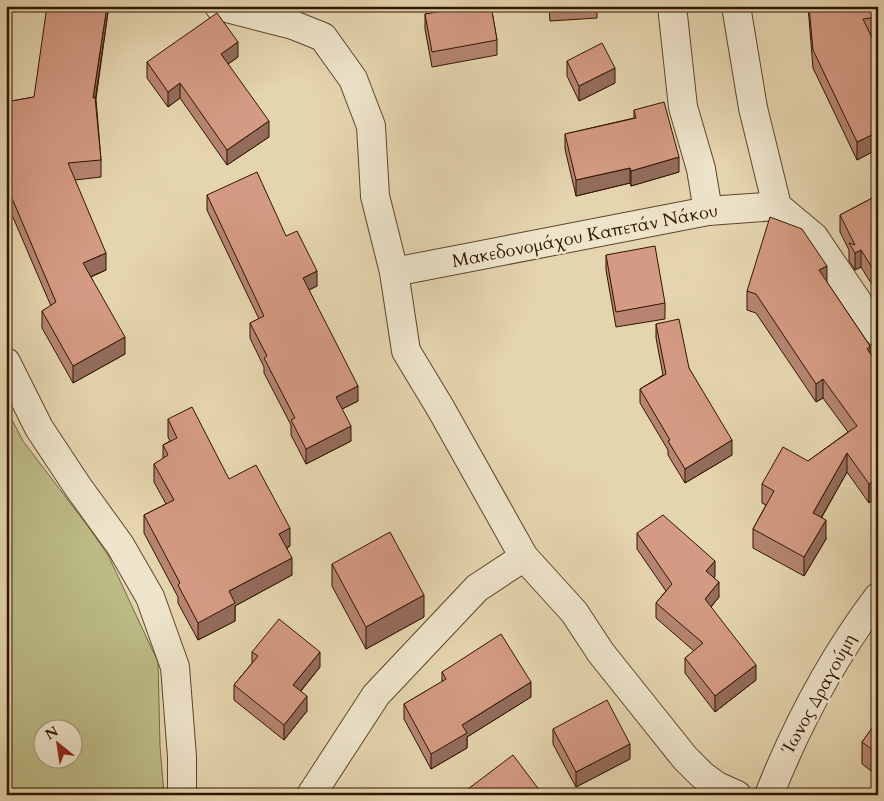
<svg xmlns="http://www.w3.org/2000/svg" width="884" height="801" viewBox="0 0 884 801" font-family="Cardo,serif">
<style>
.green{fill:#bcbb86;stroke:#766843;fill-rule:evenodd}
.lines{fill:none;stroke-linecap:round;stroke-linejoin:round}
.minor-casing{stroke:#5d452c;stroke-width:30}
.tertiary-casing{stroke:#5d452c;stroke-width:30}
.minor{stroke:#eee4cb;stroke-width:28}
.tertiary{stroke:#eee4cb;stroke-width:28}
.wall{fill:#b68471;stroke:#301500}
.shaded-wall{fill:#946c5c;stroke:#301500}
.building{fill:#d49a83;stroke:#301500}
.labels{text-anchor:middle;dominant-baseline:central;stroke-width:5;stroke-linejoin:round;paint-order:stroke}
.street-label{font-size:18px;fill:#301500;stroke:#eee4cb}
</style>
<rect width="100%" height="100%" fill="#e5d5af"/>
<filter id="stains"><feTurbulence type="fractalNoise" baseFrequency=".004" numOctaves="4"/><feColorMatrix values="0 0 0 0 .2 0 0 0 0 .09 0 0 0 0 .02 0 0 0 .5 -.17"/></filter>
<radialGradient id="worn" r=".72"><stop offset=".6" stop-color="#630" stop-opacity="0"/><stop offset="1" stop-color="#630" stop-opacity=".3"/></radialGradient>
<path class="green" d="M6 408 23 441 87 525 108 555 158 662 160 746 164 795H6ZM42 728H72V758H42Z"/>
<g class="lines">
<g class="minor-casing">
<g id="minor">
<polyline points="219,6 293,25 323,37 353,79 371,126 375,196 394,272 406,351 441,409 524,557 574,612 601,653 685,758 702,775 717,786 737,795"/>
<polyline points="672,6 683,107 701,169 708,211"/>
<polyline points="736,6 753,108 777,206 814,237 878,332"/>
<polyline points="394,272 708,211 777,206"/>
<polyline points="6,362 39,428 78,487 120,545 150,597 175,667 182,757 182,795"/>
<polyline points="311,795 376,695 477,588 524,557"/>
</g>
</g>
<g class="tertiary-casing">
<path id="tertiary" d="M769 795C797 724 832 658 878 597"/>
</g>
<use href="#minor" class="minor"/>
<use href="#tertiary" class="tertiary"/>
</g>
<g class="wall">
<polygon points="108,6 108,12 96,99 101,160 101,177 75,180 106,270 91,277 125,354 73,383 42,328 42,311 51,306 6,201 6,102 34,97"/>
<polygon points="444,6 491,6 497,40 497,55 432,67 425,29 425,14 449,10"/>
<polygon points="549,6 597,6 597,18 550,21"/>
<polygon points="808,6 878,6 878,35 871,35 878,50 878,149 857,160 813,68"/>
<polygon points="238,57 228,64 269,137 227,165 180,98 168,107 147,78 147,62"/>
<polygon points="567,61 615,83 579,101 567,76"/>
<polygon points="634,110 679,172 631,186 630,183 576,196 565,149 565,134 634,118"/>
<polygon points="207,195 286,236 317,286 309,290 358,401 342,409 351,441 306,464 291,435 291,425 264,373 264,367 250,338 250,323 259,319 207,210"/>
<polygon points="878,195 878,294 861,267 855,270 849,261 849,250 840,232 840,215"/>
<polygon points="606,255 665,303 665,319 616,327 606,270"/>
<polygon points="827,283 870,346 869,503 847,472 822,517 826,539 804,576 753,548 753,529 766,505 762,503 762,484 808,461 848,432 823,398 816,402 756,313 747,310 747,291"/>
<polygon points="656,324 689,368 732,455 685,483 668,455 668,450 640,403 640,389 663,375 656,338"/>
<polygon points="168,419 229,479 290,546 287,548 292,575 235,606 235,621 198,640 178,603 178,597 144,533 144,515 166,504 154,482 154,464 163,459 163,445 170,441 168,437"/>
<polygon points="637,533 715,576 714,578 719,597 711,607 756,680 715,712 685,673 685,658 694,651 656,618 656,603 666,591 637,549"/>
<polygon points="332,564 424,617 366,649 332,586"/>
<polygon points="252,652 320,667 301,691 307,711 284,740 234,700 234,685 252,663"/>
<polygon points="442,672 531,697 467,737 467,748 431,769 404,719 404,704 442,682"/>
<polygon points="878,720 878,776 862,764 862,742"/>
<polygon points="553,729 630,759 576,787 553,744"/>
</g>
<g class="shaded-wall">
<polygon points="107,6 108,6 108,12 93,115 93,98"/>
<polygon points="238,42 238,57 221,69 221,54"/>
<polygon points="615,68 615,83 579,101 579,86"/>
<polygon points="180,83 180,98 168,107 168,92"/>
<polygon points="269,121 269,137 227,165 227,150"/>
<polygon points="878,132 878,149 857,160 857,142"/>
<polygon points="679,157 679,172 631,186 631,171"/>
<polygon points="630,168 630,183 576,196 576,180"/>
<polygon points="861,250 861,267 855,270 855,253"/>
<polygon points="106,253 106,270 83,280 83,263"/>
<polygon points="827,266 827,285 819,270"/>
<polygon points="317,271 317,286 303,293 303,278"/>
<polygon points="125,337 125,354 73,383 73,366"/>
<polygon points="870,346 870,365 867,349"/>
<polygon points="823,379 823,398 816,402 816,384"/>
<polygon points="358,386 358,401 336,412 336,397"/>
<polygon points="351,426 351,441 306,464 306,449"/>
<polygon points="732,440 732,455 685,483 685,469"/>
<polygon points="847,453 847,472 813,532 813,513"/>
<polygon points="878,478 878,497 869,503 869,484"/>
<polygon points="826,520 826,539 804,576 804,557"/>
<polygon points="290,528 290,546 279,552 279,534"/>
<polygon points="292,558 292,575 235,606 235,621 198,640 198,623 229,591"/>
<polygon points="715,561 715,576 706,587 706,571"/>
<polygon points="719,582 719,597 705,614 705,599"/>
<polygon points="424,595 424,617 366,649 366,627"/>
<polygon points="320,652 320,667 293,700 293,685"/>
<polygon points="756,665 756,680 715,712 715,696"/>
<polygon points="531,682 531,697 467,737 467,748 431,769 431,754 462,725"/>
<polygon points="307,696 307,711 284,740 284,725"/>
<polygon points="630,744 630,759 576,787 576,772"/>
</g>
<g class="building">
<polygon points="47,6 107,6 93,98 95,97 101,160 68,163 106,253 83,263 125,337 73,366 42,311 56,302 6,184 6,102 34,97"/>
<polygon points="466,6 491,6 497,40 432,52 425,14 467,7"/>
<polygon points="809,6 878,6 878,17 863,19 878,50 878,132 857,142 813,50"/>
<polygon points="217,13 238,42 221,54 269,121 227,150 180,83 168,92 147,62"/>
<polygon points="602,43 615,68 579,86 567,61"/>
<polygon points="664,102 679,157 631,171 630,168 576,180 565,134 636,118 634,110"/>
<polygon points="257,172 286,236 297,231 317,271 303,278 358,386 336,397 351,426 306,449 291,420 295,418 264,358 267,356 250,323 264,316 207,195"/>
<polygon points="878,195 878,277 861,250 855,253 849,243 855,245 840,215"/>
<polygon points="770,217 802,229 827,266 819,270 870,346 867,349 878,364 878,478 869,484 847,453 813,513 826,520 804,557 753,529 774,491 762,484 783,447 808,461 857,426 823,379 816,384 756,294 747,291"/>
<polygon points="655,246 665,303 616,312 606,255"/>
<polygon points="679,319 689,368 732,440 685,469 668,441 670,440 640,389 666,374 656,324"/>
<polygon points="192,407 229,479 256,465 290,528 279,534 292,558 229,591 235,603 198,623 178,585 180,583 144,515 174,500 154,464 168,455 163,445 177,438 168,419"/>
<polygon points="663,515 715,561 706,571 719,582 705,599 756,665 715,696 685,658 703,643 656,603 672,584 637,533"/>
<polygon points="390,532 424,595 366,627 332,564"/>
<polygon points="279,619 320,652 293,685 307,696 284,725 234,685 258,656 252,652"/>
<polygon points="501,634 531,682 462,725 467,733 431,754 404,704 446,679 442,672"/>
<polygon points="607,700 630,744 576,772 553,729"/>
<polygon points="878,720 878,754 862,742"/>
<polygon points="513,755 543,795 460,795"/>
<polygon points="677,792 678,795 672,795"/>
</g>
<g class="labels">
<g class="street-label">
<text transform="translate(585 236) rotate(-11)">Μακεδονομάχου Καπετάν Νάκου</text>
<text transform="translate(819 694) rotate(-61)">Ίωνος Δραγούμη</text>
</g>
</g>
<rect width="884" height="801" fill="none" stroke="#e5d5af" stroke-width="25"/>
<rect x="8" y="8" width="869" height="786" fill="none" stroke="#301500" stroke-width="2.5"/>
<rect x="12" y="12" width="859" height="776" fill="none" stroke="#301500"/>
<g transform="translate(58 744) rotate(330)"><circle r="24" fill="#eee4cb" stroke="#a2917a"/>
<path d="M0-4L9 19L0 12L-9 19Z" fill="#8f2418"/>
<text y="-8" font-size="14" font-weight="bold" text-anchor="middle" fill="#301500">N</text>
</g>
<rect width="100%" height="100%" filter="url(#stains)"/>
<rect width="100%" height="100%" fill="url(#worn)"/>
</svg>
